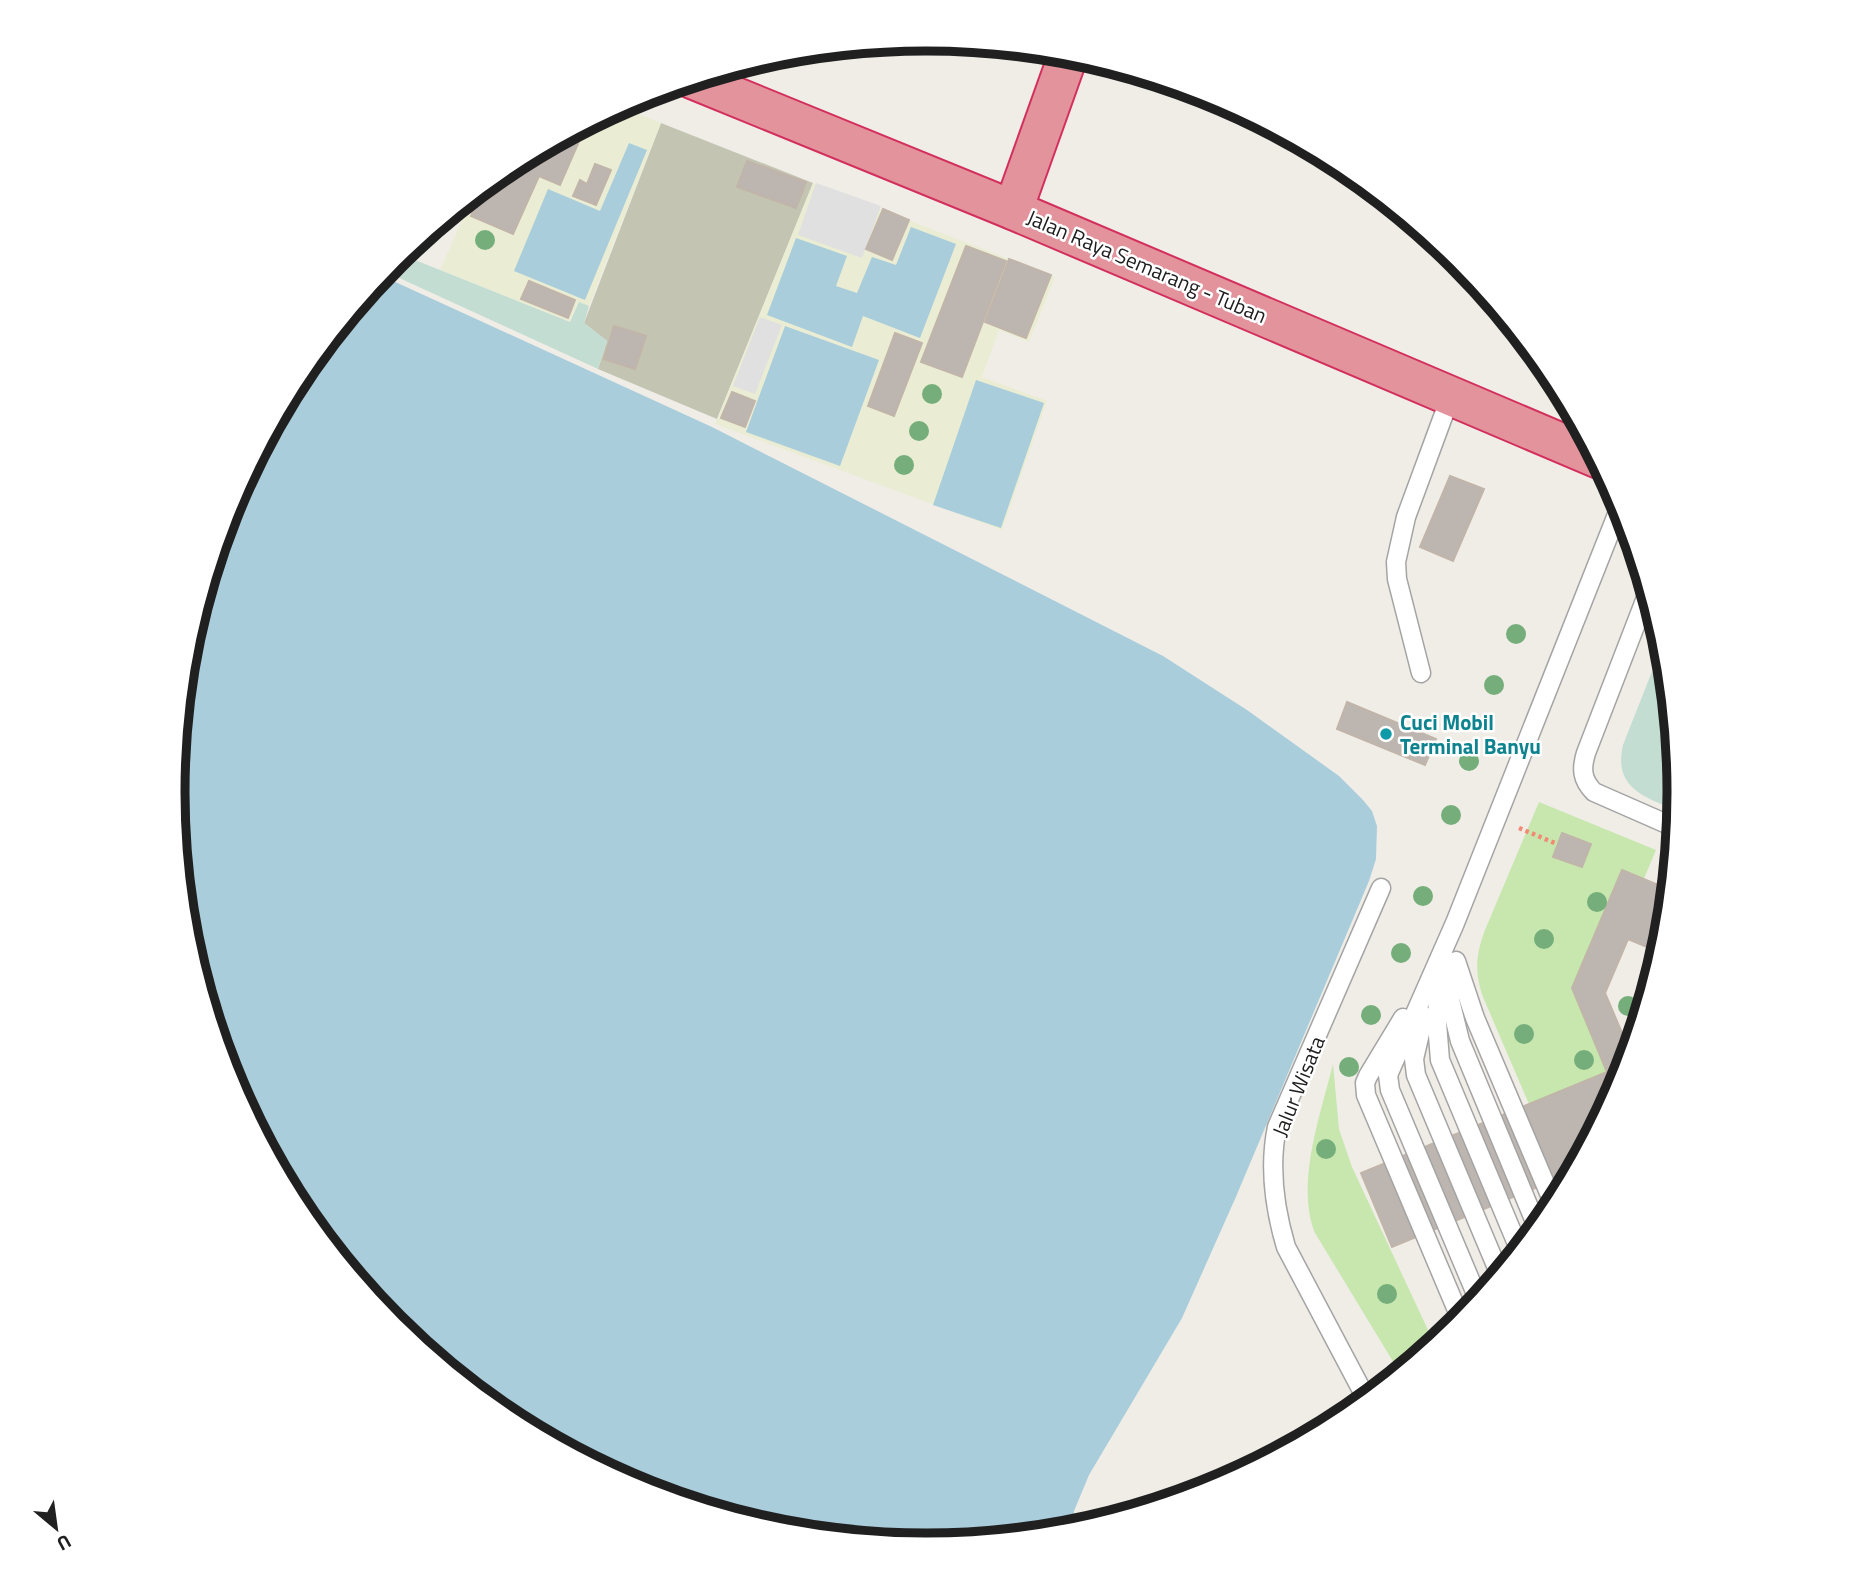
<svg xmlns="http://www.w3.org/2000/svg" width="1853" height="1584" viewBox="0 0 1853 1584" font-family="'Titillium Web',sans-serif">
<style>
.construction{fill:#c3c4b2}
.farmland{fill:#eaedd3}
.grass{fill:#c7e7af}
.wetland{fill:#c4ddd3}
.parking{fill:#e0e0e0}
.water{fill:#a9cddb}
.building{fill:#bdb6b0;stroke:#c1b5aa;stroke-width:2}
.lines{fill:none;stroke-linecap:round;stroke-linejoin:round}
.lane-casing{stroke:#a4a4a4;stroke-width:21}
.highway-casing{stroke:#d32f5c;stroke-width:42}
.path{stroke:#f38a74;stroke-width:4.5;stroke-dasharray:3.5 3.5;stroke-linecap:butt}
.lane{stroke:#fff;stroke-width:18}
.highway{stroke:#e3939c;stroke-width:38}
.tree{fill:#75ae7a}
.culture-dot{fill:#0f9aa8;stroke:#fff;stroke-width:2.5}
.labels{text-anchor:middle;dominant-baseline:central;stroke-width:5;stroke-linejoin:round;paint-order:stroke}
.street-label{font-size:21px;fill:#202020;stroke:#fff}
.culture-label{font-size:21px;font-weight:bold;fill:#0d838f;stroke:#fff;text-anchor:start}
.rim{fill:none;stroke:#202020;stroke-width:9}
</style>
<rect width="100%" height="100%" fill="#f0ede7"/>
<polygon class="construction" points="661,123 813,183 717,419 598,369 607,341 584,323"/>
<g class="farmland">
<polygon points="619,106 661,123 589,306 579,302 570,322 440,270 474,194 508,165"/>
<polygon points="813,183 1055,277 1029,342 999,330 982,377 1047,401 1002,530 715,424"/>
</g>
<g class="grass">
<path d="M1539 802 1656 850 1587 1015 1618 1089 1565 1188 1483 997C1474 972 1476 954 1485 930Z"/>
<path d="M1333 1064 1339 1129 1352 1167 1435 1345 1400 1373 1315 1233C1295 1184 1321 1113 1333 1064Z"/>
</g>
<g class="wetland">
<polygon points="400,254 570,322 579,302 589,306 584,323 607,341 598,369 384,271"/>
<path d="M1664 641 1680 792 1678 811C1644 797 1613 788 1623 745Z"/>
</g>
<g class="parking">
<polygon points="816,183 881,206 862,258 798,235"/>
<polygon points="760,317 782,325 755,394 733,386"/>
</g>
<g class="water">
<polygon points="629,143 647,150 585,300 514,271 548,189 600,211"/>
<polygon points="911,227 956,244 920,338 863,316 852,347 767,315 796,238 847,256 836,286 857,293 872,257 896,265"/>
<polygon points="380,275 712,427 1163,656 1247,710 1339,776 1363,800 1372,811 1377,826 1376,859 1369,881 1235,1199 1182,1318 1089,1475 1074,1511 1071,1531 926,1545 779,1531 638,1488 508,1418 393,1325 300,1210 230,1080 187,939 173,792 188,645 231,503 300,373"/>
<polygon points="785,326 879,360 840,466 746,432"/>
<polygon points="976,380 1044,403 1001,528 933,505"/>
</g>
<g class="building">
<polygon points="587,123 560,185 539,176 513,234 471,216 484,185 508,165"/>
<polygon points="747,161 806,182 796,208 737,187"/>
<polygon points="595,164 611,170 596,205 573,196 580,180 587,184"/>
<polygon points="883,209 909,220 892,260 866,249"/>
<polygon points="966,246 1006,261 962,377 921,362"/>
<polygon points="1009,259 1051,275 1026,338 985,322"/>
<polygon points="529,281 575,300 568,318 521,299"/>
<polygon points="614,326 646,336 635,369 604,359"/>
<polygon points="895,333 922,343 894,416 868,406"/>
<polygon points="732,392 755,401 745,427 721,418"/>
<polygon points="1450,476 1484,489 1453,561 1420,547"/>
<polygon points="1347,702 1436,739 1425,765 1337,729"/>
<polygon points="1562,833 1591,844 1582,867 1553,857"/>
<polygon points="1622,870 1670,890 1665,939 1661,953 1628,939 1605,993 1631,1054 1622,1081 1562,1193 1557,1179 1392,1247 1361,1173 1607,1072 1572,988"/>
</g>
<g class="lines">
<g class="lane-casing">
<g id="lane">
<path d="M1649 590 1586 753C1581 769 1582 780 1594 792L1676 828"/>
<polyline points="1421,673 1397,579 1396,562 1406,517 1451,395"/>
<polyline points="1447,961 1438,999 1437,1023 1440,1060 1520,1251"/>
<polyline points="1456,961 1475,1018 1555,1207"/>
<polyline points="1450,979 1450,1000 1460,1041 1538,1229"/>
<polyline points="1424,1016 1414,1059 1416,1075 1500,1275"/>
<polyline points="1403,1018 1368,1076 1365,1083 1366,1095 1462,1322"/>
<polyline points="1479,1301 1390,1090 1388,1075 1455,923 1622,502"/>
<path d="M1367 1400 1286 1247C1275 1210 1269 1166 1277 1127L1381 888"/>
</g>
</g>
<g class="highway-casing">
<g id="highway">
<polyline points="692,79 1013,210 1599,459"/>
<polyline points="1013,210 1069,53"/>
</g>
</g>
<polyline class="path" points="1519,828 1557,844"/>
<use href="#lane" class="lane"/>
<use href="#highway" class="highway"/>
</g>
<g class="tree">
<circle cx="485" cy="240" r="10"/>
<circle cx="932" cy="394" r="10"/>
<circle cx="919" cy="431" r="10"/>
<circle cx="904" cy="465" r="10"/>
<circle cx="1516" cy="634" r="10"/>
<circle cx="1494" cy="685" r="10"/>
<circle cx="1469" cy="761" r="10"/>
<circle cx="1451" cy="815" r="10"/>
<circle cx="1423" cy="896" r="10"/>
<circle cx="1597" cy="902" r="10"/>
<circle cx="1544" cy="939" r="10"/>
<circle cx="1401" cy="953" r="10"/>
<circle cx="1628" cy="1006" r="10"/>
<circle cx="1371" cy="1015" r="10"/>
<circle cx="1524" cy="1034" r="10"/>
<circle cx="1584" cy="1060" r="10"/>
<circle cx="1349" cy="1067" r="10"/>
<circle cx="1326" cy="1149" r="10"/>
<circle cx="1387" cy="1294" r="10"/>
</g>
<circle class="culture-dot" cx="1386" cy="734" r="7"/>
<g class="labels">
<g class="street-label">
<text transform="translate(1147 266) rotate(23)">Jalan Raya Semarang - Tuban</text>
<text transform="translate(1298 1086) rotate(-68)">Jalur Wisata</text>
</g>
<g class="culture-label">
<text x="1400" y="722">Cuci Mobil<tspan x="1400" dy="24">Terminal Banyu</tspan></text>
</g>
</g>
<path d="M0 0H1853V1584H0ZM185 792a741 741 0 1 1 1482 0a741 741 0 1 1-1482 0Z" fill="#fff" fill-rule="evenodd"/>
<path class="rim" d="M185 792a741 741 0 1 1 1482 0a741 741 0 1 1-1482 0Z"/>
<g transform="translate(56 1528) rotate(151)" stroke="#ffffff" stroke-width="5" paint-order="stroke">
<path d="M0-5L12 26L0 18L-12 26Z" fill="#202020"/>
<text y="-10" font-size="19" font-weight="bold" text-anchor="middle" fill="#202020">U</text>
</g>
</svg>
